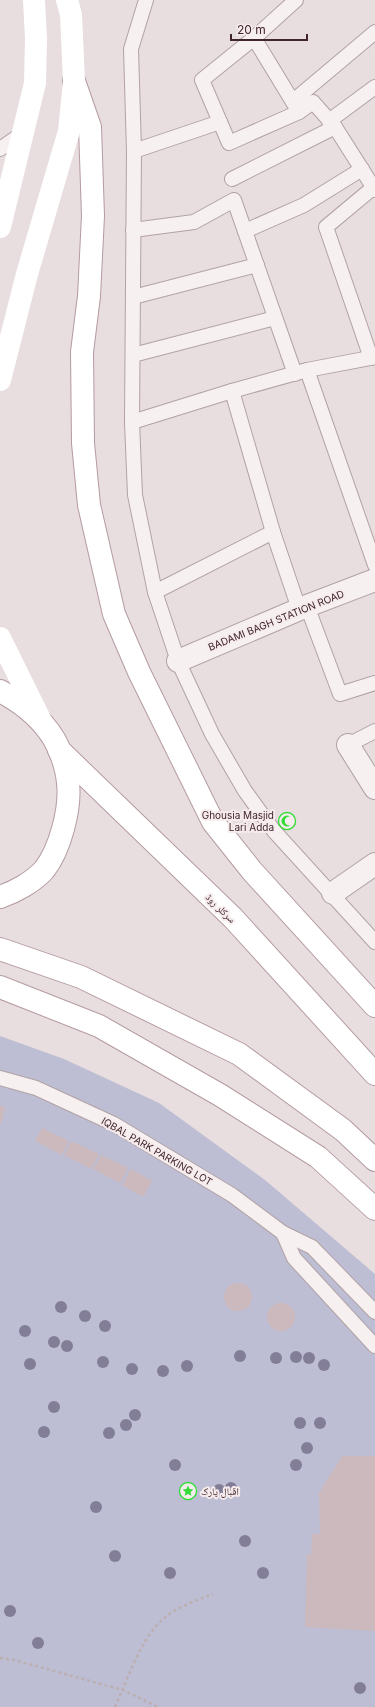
<svg xmlns="http://www.w3.org/2000/svg" width="375" height="1707" viewBox="0 0 375 1707" font-family="Inter,'Noto Naskh Arabic',sans-serif">
<style>
.green{fill:#bdbed3}
.building{fill:#ccb9bd}
.lines{fill:none;stroke-linecap:round;stroke-linejoin:round}
.service-casing{stroke:#b2a2a5;stroke-width:16}
.minor-casing{stroke:#b2a2a5;stroke-width:24}
.primary-casing{stroke:#b59ba1;stroke-width:24}
.path{stroke:#bcafb1;stroke-width:2.5;stroke-dasharray:3 3;stroke-linecap:butt}
.service{stroke:#f6f0f1;stroke-width:14}
.minor{stroke:#f6f0f1;stroke-width:22}
.secondary{stroke:#fff;stroke-width:22}
.primary{stroke:#fff;stroke-width:22}
.tree{fill:#837e98}
.labels{text-anchor:middle;dominant-baseline:central;stroke-width:4;stroke-linejoin:round;paint-order:stroke}
.street-label{font-size:10px;fill:#40252a;stroke:#f6ecee}
.poi-label{font-size:10px;fill:#40252a;stroke:#f6ecee;text-anchor:end}
</style>
<rect width="100%" height="100%" fill="#e8dddf"/>
<polygon class="green" points="0,1036 64,1059 159,1103 265,1180 375,1274 375,1707 0,1707"/>
<g class="building">
<polygon points="0,1106 5,1106 2,1123 0,1123"/>
<polygon points="42,1128 69,1141 62,1155 35,1141"/>
<polygon points="71,1141 99,1154 91,1169 64,1155"/>
<polygon points="101,1155 128,1168 120,1183 93,1169"/>
<polygon points="131,1169 152,1181 143,1197 122,1185"/>
<circle cx="238" cy="1297" r="14"/>
<circle cx="281" cy="1317" r="14"/>
<polygon points="342,1456 375,1456 375,1631 305,1627 307,1554 311,1555 312,1534 320,1534 319,1493"/>
</g>
<g class="lines">
<g class="service-casing">
<g id="service">
<polyline points="146,0 131,49 134,151 132,422 135,495 155,592 178,661 212,734 245,791 274,831 375,942"/>
<polyline points="296,0 254,38 202,80 229,143 299,112"/>
<polyline points="254,38 299,112 313,102 335,127 375,190"/>
<polyline points="293,101 375,32"/>
<polyline points="329,121 375,87"/>
<polyline points="0,149 23,133"/>
<polyline points="134,151 220,122"/>
<polyline points="232,179 335,127"/>
<polyline points="133,230 194,222 234,200 295,374"/>
<polyline points="245,231 304,205 362,169"/>
<polyline points="133,297 257,265"/>
<polyline points="133,355 275,318"/>
<polyline points="371,358 326,227 375,186"/>
<polyline points="307,370 375,565"/>
<polyline points="232,391 273,532 299,609"/>
<polyline points="132,422 232,391 307,370 375,357"/>
<polyline points="155,592 273,532"/>
<polyline points="307,606 340,694 375,683"/>
<polyline points="348,745 375,731"/>
<polyline points="0,1078 36,1088 114,1124 232,1195 283,1233 312,1247 375,1312"/>
<polyline points="283,1233 294,1258 375,1346"/>
</g>
</g>
<g class="minor-casing">
<g id="minor">
<polyline points="178,661 307,606 375,580"/>
<polyline points="348,745 375,788"/>
<polyline points="333,893 375,864"/>
</g>
</g>
<g class="primary-casing">
<g id="primary">
<polyline points="74,81 90,127 93,216 89,296 82,352 83,443 89,505 114,614 139,672 213,822 252,871 375,1006"/>
<path d="M0 691C21 702 42 719 54 739 61 751 67 769 68 783 71 808 60 850 44 870 33 882 15 892 0 897"/>
<polyline points="59,750 233,918 375,1074"/>
<polyline points="0,949 81,977 239,1054 343,1130 375,1160"/>
<polyline points="0,987 99,1026 220,1095 318,1157 375,1209"/>
</g>
</g>
<g class="path">
<polyline points="0,1658 14,1660 123,1690 158,1707"/>
<path d="M115 1707C127 1681 139 1643 159 1623 173 1608 195 1601 213 1594"/>
</g>
<use href="#service" class="service"/>
<use href="#minor" class="minor"/>
<g class="secondary">
<polyline points="0,227 35,83 36,39 34,0"/>
<polyline points="0,380 27,274 69,131 74,81 71,15 67,0"/>
<polyline points="0,638 41,721"/>
</g>
<use href="#primary" class="primary"/>
</g>
<g class="tree">
<circle cx="61" cy="1307" r="6"/>
<circle cx="85" cy="1316" r="6"/>
<circle cx="105" cy="1326" r="6"/>
<circle cx="25" cy="1331" r="6"/>
<circle cx="54" cy="1342" r="6"/>
<circle cx="67" cy="1346" r="6"/>
<circle cx="240" cy="1356" r="6"/>
<circle cx="296" cy="1357" r="6"/>
<circle cx="276" cy="1358" r="6"/>
<circle cx="309" cy="1358" r="6"/>
<circle cx="103" cy="1362" r="6"/>
<circle cx="30" cy="1364" r="6"/>
<circle cx="324" cy="1365" r="6"/>
<circle cx="187" cy="1366" r="6"/>
<circle cx="132" cy="1369" r="6"/>
<circle cx="163" cy="1371" r="6"/>
<circle cx="54" cy="1407" r="6"/>
<circle cx="135" cy="1415" r="6"/>
<circle cx="300" cy="1423" r="6"/>
<circle cx="320" cy="1423" r="6"/>
<circle cx="126" cy="1425" r="6"/>
<circle cx="44" cy="1432" r="6"/>
<circle cx="109" cy="1433" r="6"/>
<circle cx="307" cy="1448" r="6"/>
<circle cx="175" cy="1465" r="6"/>
<circle cx="296" cy="1465" r="6"/>
<circle cx="231" cy="1488" r="6"/>
<circle cx="219" cy="1490" r="6"/>
<circle cx="96" cy="1507" r="6"/>
<circle cx="245" cy="1541" r="6"/>
<circle cx="115" cy="1556" r="6"/>
<circle cx="170" cy="1573" r="6"/>
<circle cx="263" cy="1573" r="6"/>
<circle cx="10" cy="1611" r="6"/>
<circle cx="38" cy="1643" r="6"/>
<circle cx="360" cy="1688" r="6"/>
</g>
<defs>
<g id="mosque-ring" transform="scale(0.9)"><circle r="9.5" fill="#f6ecee" stroke="#33dc37" stroke-width="1.5"/><path d="M3.5-4.9A6 6 0 1 0 3.5 4.9A5 5 0 1 1 3.5-4.9Z" fill="#33dc37"/></g>
<g id="sight-ring" transform="scale(0.9)"><circle r="9.5" fill="#f6ecee" stroke="#33dc37" stroke-width="1.5"/><path d="M0-6L1.8-2.2L6-1.7L2.9 1.2L3.7 5.4L0 3.3L-3.7 5.4L-2.9 1.2L-6-1.7L-1.8-2.2Z" fill="#33dc37"/></g>
</defs>
<g fill-rule="evenodd">
<use href="#mosque-ring" x="287" y="821"/>
<use href="#sight-ring" x="188" y="1491"/>
</g>
<g class="labels">
<g class="street-label">
<text transform="translate(276 620) rotate(-22)">BADAMI BAGH STATION ROAD</text>
<text transform="translate(221 908) rotate(44)">سرکلر روڈ</text>
<text transform="translate(157 1151) rotate(30)">IQBAL PARK PARKING LOT</text>
</g>
<g class="poi-label">
<text x="274" y="815">Ghousia Masjid<tspan x="274" dy="12">Lari Adda</tspan></text>
<text x="201" y="1491" text-anchor="start">اقبال پارک</text>
</g>
</g>
<path d="M231 34v6h76v-6" fill="none" stroke="#40252a" stroke-width="2"/>
<text x="237" y="34" font-size="12" fill="#40252a" stroke="#f6ecee" stroke-width="3" paint-order="stroke">20 m</text>
</svg>
